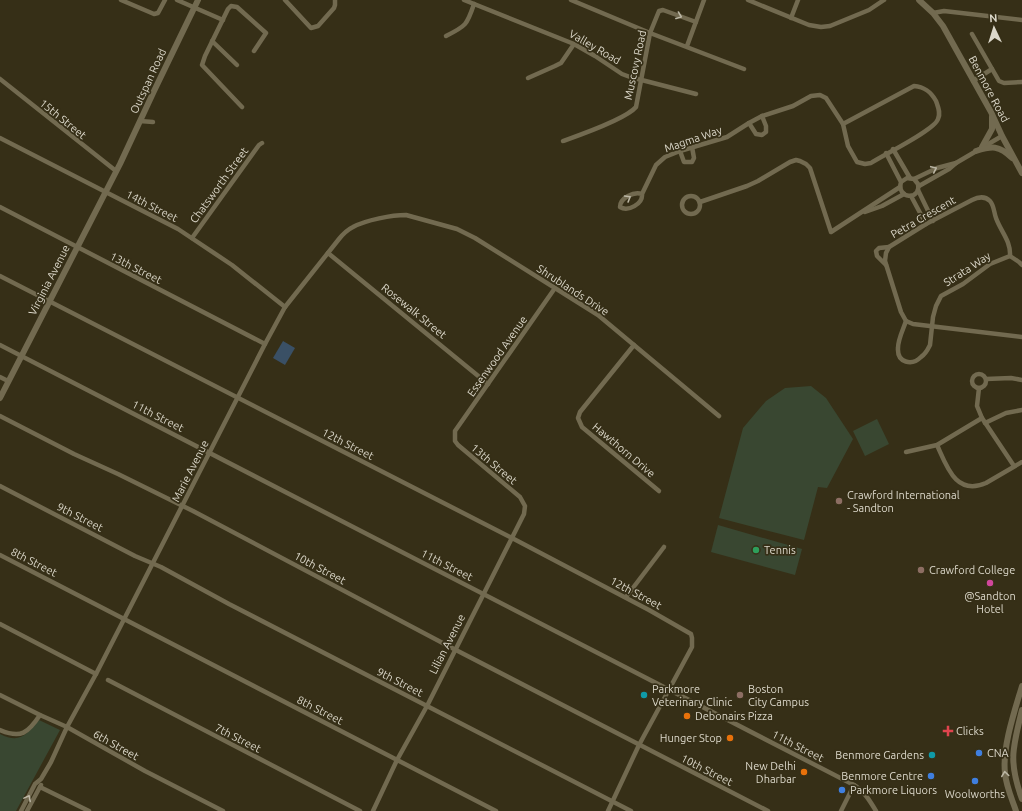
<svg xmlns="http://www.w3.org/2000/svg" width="1022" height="811" viewBox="0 0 1022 811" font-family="Ubuntu,sans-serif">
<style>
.green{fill:#394731}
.water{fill:#3a5065}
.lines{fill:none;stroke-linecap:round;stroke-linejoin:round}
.street{stroke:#726a50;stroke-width:4.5}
.secondary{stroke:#726a50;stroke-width:6}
.oneway{stroke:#bcb7a5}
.education-dot{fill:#8d6e63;stroke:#362f17;stroke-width:1.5}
.leisure-dot{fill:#2e9e5b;stroke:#362f17;stroke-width:1.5}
.hotel-dot{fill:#d1479c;stroke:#362f17;stroke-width:1.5}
.culture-dot{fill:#0f9aa8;stroke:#362f17;stroke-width:1.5}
.food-dot{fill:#e8710a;stroke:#362f17;stroke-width:1.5}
.health-dot{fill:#e0444e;stroke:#362f17;stroke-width:1.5}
.shop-dot{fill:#3f7fe0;stroke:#362f17;stroke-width:1.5}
.labels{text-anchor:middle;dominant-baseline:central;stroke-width:3.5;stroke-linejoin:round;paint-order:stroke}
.street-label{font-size:11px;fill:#dcd8ca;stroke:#362f17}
.poi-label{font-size:11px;fill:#dcd8ca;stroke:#362f17;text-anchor:start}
</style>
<rect width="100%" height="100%" fill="#362f17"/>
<g class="green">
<polygon points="811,386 826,398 853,439 827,488 818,487 804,540 719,518 743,428 766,401 785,388"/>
<polygon points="877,419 889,444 865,456 853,431"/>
<polygon points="718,525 802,549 795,575 711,552"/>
<path d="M39 720 60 730 16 811H0V734C20 744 26 735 39 720Z"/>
</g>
<polygon class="water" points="283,341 295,348 285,365 273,358"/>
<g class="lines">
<g class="street">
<polyline points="121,0 154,14 158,13 165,0"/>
<polyline points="177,0 223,20"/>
<polyline points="285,0 311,28 318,26 334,8 335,5 335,0"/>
<polyline points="464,0 574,44 595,56 622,74 630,77 696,94"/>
<polyline points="571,0 650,33 744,69"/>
<polyline points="748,0 809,25 821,27 830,26 869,10 884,0"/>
<polyline points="933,13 944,11 1022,20"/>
<polyline points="791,18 798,0"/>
<polyline points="972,34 999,81 1004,83 1022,82"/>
<path d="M446 36C466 26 467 25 474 4"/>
<polyline points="212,41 237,65"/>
<polyline points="687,46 704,0"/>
<polyline points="528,78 555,66 561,63 574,44"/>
<polyline points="0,79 116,171"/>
<polyline points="973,81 992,69"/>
<path d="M914 86C925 87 931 92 936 101 938 107 941 113 938 119 935 130 883 155 871 163L865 164 857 162 848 146 843 124Z"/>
<polyline points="242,107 202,65 205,56 228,9 231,6 237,7 266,33 254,51"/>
<polyline points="140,121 153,122"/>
<polyline points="749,123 756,134 762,135 766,132 766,126 762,116"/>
<polyline points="0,138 178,229 232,265 285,307"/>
<path d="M563 141C580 135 626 119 636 107L650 33 659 11 663 10 696 22"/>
<polyline points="893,149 910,178"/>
<polyline points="680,151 684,162 692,162 694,158 692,147"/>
<path d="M886 153 901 182C896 199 921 201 918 184L914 179 907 178 901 182"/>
<polyline points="914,179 937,168 956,163"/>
<polyline points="919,186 949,169 956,163 1002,136"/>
<polyline points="918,190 933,221"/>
<path d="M642 194C634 191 620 198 620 207 628 212 643 204 642 194L656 165 665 157 680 151 727 137 749 123 762 116 793 106 811 96 820 95 826 98 843 124"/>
<circle cx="691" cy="205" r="9"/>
<polyline points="911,196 926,224"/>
<polyline points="700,202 747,186 758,181 790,162 796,160 800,161 806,164 810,168 831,232 900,187"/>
<polyline points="0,207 265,344"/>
<polyline points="865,212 882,206 904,194"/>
<polyline points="192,238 259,145 262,143"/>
<polyline points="328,253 488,384"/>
<polyline points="886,265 877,256 876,251 879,248 889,247"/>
<path d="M1022 265 1019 262 1010 256C1011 241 1001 232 996 218 994 213 994 205 990 201 985 196 978 197 972 200L926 224 889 247 886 253 885 261 901 312 906 321 913 324 1022 337"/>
<polyline points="0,276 512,538 649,610 691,634 692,638 692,647 639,745 608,811"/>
<path d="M906 321C903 330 898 339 898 348 897 363 912 366 921 357 926 354 928 349 930 345L933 317 936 306 941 296 963 284 990 264 1010 256"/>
<path d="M0 345 854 785C864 791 870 801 876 811"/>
<polyline points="634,345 580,412 578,418 582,427 659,491"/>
<circle cx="979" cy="381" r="7"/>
<polyline points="0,377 8,381"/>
<polyline points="986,379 1011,378 1022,380"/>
<polyline points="0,416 74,454 118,474 193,511 454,649 768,811"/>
<polyline points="982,418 1014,466"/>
<polyline points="985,423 1006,413 1022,410"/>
<path d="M937 445C947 467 956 496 986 483L1022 462"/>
<polyline points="906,452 937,445 982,418 977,406 979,388"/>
<polyline points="0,486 135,556 161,567 229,604 631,811"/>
<polyline points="0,555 496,811"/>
<polyline points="626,597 664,547"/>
<polyline points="0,624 96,674"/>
<polyline points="108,680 360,811"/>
<polyline points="0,695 40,715 67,727 145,771 223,811"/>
<path d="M0 730C21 739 28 733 40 715"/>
<polyline points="40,787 89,811"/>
<path d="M21 811 35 784 41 779 51 762 67 727 96 674 265 344 285 307 339 239C343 234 347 230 353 227 366 220 392 215 406 215L457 229 475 238 598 315 719 416"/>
<polyline points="27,811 41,785"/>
<polyline points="373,811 397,760 427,706 524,514 525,506 520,497 458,445 455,441 455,431 555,288"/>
<polyline points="841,811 854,785"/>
</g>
<g class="secondary">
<polyline points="919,0 933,13 943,26 991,112 1002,136 1022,173"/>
<polyline points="982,147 992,129 992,117"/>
<path d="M976 151C992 146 999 145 1012 158"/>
<polyline points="0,398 120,164 154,91 198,0"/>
<path d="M1022 710C1013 747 1008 761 1022 799"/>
<path d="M1016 811C1012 799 1006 786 1005 773 1002 747 1015 710 1022 686"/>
</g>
</g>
<defs><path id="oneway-chevron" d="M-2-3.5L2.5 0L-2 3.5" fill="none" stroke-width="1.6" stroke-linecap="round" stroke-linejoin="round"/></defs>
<g class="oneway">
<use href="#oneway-chevron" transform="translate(679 16) rotate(21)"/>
<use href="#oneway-chevron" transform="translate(934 169) rotate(-25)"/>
<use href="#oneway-chevron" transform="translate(628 198) rotate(-31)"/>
<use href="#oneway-chevron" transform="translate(1005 774) rotate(-98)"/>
<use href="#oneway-chevron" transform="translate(28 798) rotate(-62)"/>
</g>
<g class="education-dot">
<circle cx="839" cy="501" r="4"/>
<circle cx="921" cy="570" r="4"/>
<circle cx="740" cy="695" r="4"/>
</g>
<circle class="leisure-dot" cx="756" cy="550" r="4"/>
<circle class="hotel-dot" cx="990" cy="583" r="4"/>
<g class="culture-dot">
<circle cx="644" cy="695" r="4"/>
<circle cx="932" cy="755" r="4"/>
</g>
<g class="food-dot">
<circle cx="687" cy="716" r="4"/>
<circle cx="730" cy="738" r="4"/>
<circle cx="804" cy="772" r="4"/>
</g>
<path class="health-dot" d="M946 725h4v4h4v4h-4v4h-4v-4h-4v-4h4z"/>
<g class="shop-dot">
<circle cx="979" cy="753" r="4"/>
<circle cx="931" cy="776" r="4"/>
<circle cx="975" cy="781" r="4"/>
<circle cx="842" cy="790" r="4"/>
</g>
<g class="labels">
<g class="street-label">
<text transform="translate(595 47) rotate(30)">Valley Road</text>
<text transform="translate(635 65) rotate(-78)">Muscovy Road</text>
<text transform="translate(148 81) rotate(-65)">Outspan Road</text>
<text transform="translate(989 89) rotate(62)">Benmore Road</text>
<text transform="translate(63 119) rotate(39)">15th Street</text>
<text transform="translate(693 139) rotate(-19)">Magma Way</text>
<text transform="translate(219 185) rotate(-54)">Chatsworth Street</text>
<text transform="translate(152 206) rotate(27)">14th Street</text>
<text transform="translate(923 217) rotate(-30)">Petra Crescent</text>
<text transform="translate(136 268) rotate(27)">13th Street</text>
<text transform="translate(967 269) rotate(-33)">Strata Way</text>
<text transform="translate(49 280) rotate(-63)">Virginia Avenue</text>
<text transform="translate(573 290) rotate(33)">Shrublands Drive</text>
<text transform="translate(414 311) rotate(39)">Rosewalk Street</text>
<text transform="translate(497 356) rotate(-55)">Essenwood Avenue</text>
<text transform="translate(158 416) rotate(27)">11th Street</text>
<text transform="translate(348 444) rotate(27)">12th Street</text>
<text transform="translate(624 450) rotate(40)">Hawthorn Drive</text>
<text transform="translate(494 464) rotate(40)">13th Street</text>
<text transform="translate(190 471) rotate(-63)">Marie Avenue</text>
<text transform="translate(80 517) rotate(27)">9th Street</text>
<text transform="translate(34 562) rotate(27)">8th Street</text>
<text transform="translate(447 565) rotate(27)">11th Street</text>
<text transform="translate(320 568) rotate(28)">10th Street</text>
<text transform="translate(636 593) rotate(28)">12th Street</text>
<text transform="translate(447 644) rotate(-63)">Lilian Avenue</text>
<text transform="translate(400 682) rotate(27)">9th Street</text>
<text transform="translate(320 710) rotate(27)">8th Street</text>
<text transform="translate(238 738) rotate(27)">7th Street</text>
<text transform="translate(116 745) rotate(29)">6th Street</text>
<text transform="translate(798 746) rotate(27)">11th Street</text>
<text transform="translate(707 770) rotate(27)">10th Street</text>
</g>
<g class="poi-label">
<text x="847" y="495">Crawford International<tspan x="847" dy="13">- Sandton</tspan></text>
<text x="764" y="550">Tennis</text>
<text x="929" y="570">Crawford College</text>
<text x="990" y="596" text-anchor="middle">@Sandton<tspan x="990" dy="13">Hotel</tspan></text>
<text x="652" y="689">Parkmore<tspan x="652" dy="13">Veterinary Clinic</tspan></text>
<text x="748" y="689">Boston<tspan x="748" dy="13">City Campus</tspan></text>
<text x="695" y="716">Debonairs Pizza</text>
<text x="956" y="731">Clicks</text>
<text x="722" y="738" text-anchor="end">Hunger Stop</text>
<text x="987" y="753">CNA</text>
<text x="924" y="755" text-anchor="end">Benmore Gardens</text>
<text x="796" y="766" text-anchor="end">New Delhi<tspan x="796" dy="13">Dharbar</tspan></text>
<text x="923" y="776" text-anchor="end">Benmore Centre</text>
<text x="850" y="790">Parkmore Liquors</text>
<text x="975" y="794" text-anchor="middle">Woolworths</text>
</g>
</g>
<g transform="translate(994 28) rotate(356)" stroke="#362f17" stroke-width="3" paint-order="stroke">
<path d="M0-3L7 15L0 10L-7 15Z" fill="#dcd8ca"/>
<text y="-6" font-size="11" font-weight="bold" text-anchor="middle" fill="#dcd8ca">N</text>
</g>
</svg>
